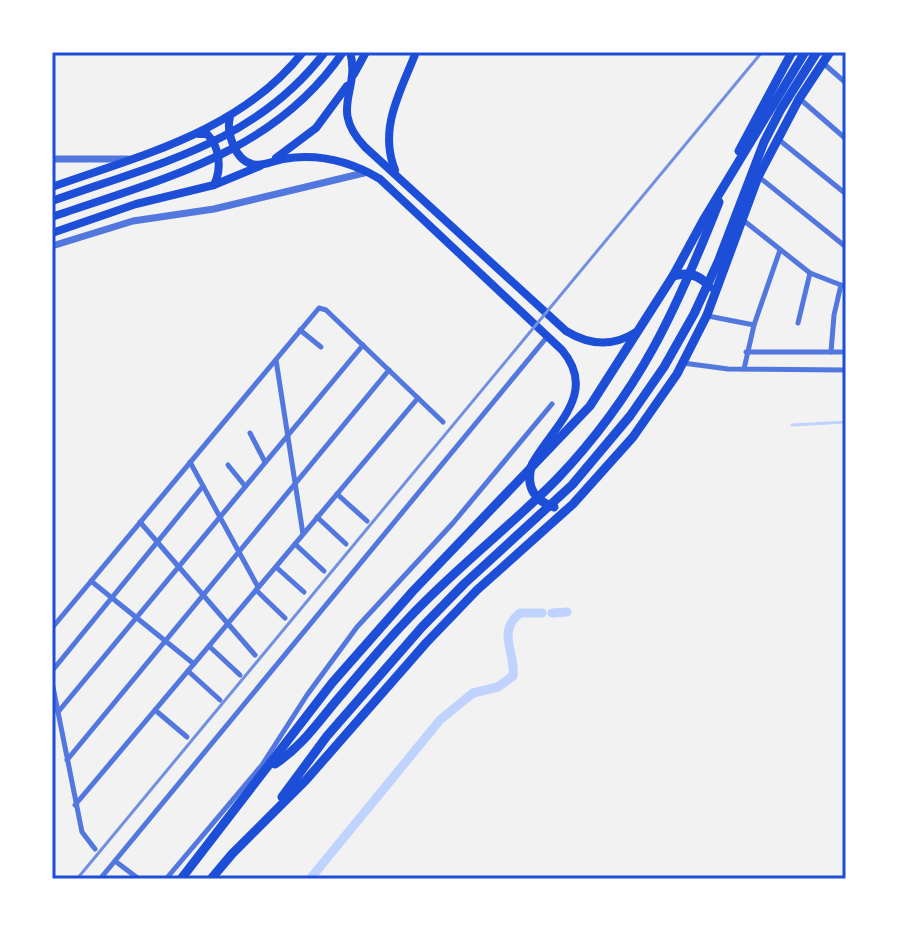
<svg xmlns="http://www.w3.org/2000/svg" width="898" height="931" viewBox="0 0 898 931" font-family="Manrope,sans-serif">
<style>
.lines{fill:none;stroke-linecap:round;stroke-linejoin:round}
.stream{stroke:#bfd3fe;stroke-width:3}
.canal{stroke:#bfd3fe;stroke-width:9}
.minor{stroke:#5277de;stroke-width:5}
.tertiary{stroke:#5277de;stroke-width:7}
.secondary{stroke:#1d4ed8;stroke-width:8}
.trunk{stroke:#1d4ed8;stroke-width:9}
.rail{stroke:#7290e2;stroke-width:3}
.neatline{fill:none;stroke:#1d4ed8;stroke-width:3}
</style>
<rect width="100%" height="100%" fill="#f2f2f2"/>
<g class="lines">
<polyline class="stream" points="792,425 846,422"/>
<g class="canal">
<polyline points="552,613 567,612"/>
<path d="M310 879 440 720 473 693 498 687 513 676C516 653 496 632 520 613H542"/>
</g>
<g class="minor">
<polyline points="823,63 846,83"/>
<polyline points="800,99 846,139"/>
<polyline points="778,139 846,194"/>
<polyline points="759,177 846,247"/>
<polyline points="743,220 810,273 846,287"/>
<polyline points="708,316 754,325"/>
<polyline points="798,323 810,273"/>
<polyline points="300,330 321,347"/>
<polyline points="746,352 846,352"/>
<polyline points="831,352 834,315 841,285"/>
<polyline points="276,360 303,534"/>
<polyline points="683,363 728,369 846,370"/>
<polyline points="744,369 754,325 780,250"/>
<polyline points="250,433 265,462"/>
<polyline points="190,462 258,587"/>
<polyline points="228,465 245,486"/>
<polyline points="337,494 367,521"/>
<polyline points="317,517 346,544"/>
<polyline points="140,522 255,655"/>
<polyline points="295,544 324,571"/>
<polyline points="276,567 304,592"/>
<polyline points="91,581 194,664"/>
<polyline points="256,590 285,618"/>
<polyline points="52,628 319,308 326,310 443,422"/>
<polyline points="209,646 240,675"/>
<polyline points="52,671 203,486"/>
<polyline points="188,671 220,700"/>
<polyline points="52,682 82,832 95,849"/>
<polyline points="155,710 187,737"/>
<polyline points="58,712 363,345"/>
<polyline points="67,760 389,370"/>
<polyline points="75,805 418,398"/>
<polyline points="115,861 139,879"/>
<polyline points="100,879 547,337"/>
<polyline points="166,879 262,765 307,695 357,627 453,523 552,404"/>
</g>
<g class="tertiary">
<polyline points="52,159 128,159"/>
<polyline points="52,246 133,221 214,209 368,172"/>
</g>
<g class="secondary">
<path d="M350 52C361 91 328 108 365 147L566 331C589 345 613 347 636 332"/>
<polyline points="354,74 366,52"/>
<path d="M230 117C226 132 235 160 252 164 262 167 273 161 283 159 318 153 350 161 380 179L562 350C599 394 553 426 532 464"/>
<path d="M199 134H207C220 147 222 169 214 185"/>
<polyline points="276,158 316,128 347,86"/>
<path d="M395 170C378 128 401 91 416 52"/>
<path d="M52 187C142 155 241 131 303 52"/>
<path d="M52 201C155 164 255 144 325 52"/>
<path d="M52 217C161 179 274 154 343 52"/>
<polyline points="52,233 136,204 214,185 260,166"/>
</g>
<g class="trunk">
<polyline points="739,151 792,52"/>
<path d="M673 276C687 272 700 274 709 287"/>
<path d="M531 467C526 487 535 501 554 507"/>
<path d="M275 764C304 745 320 719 342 694 363 669 384 644 406 621 453 570 509 528 557 479 639 393 676 311 719 202"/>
<polyline points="282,797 327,736 422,627 464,584 572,485 630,416 664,367 694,314 718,262 764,142 781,109 817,52"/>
<polyline points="181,879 332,683 413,591 590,406 673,276 704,219 805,52"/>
<polyline points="211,879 232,854 306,780 426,643 477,590 573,504 633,437 677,374 707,315 758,177 799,99 830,52"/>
</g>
<polyline class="rail" points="77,879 762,52"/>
</g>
<rect width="898" height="931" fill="none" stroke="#ffffff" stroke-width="108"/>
<rect x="54" y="54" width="790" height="823" class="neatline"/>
</svg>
